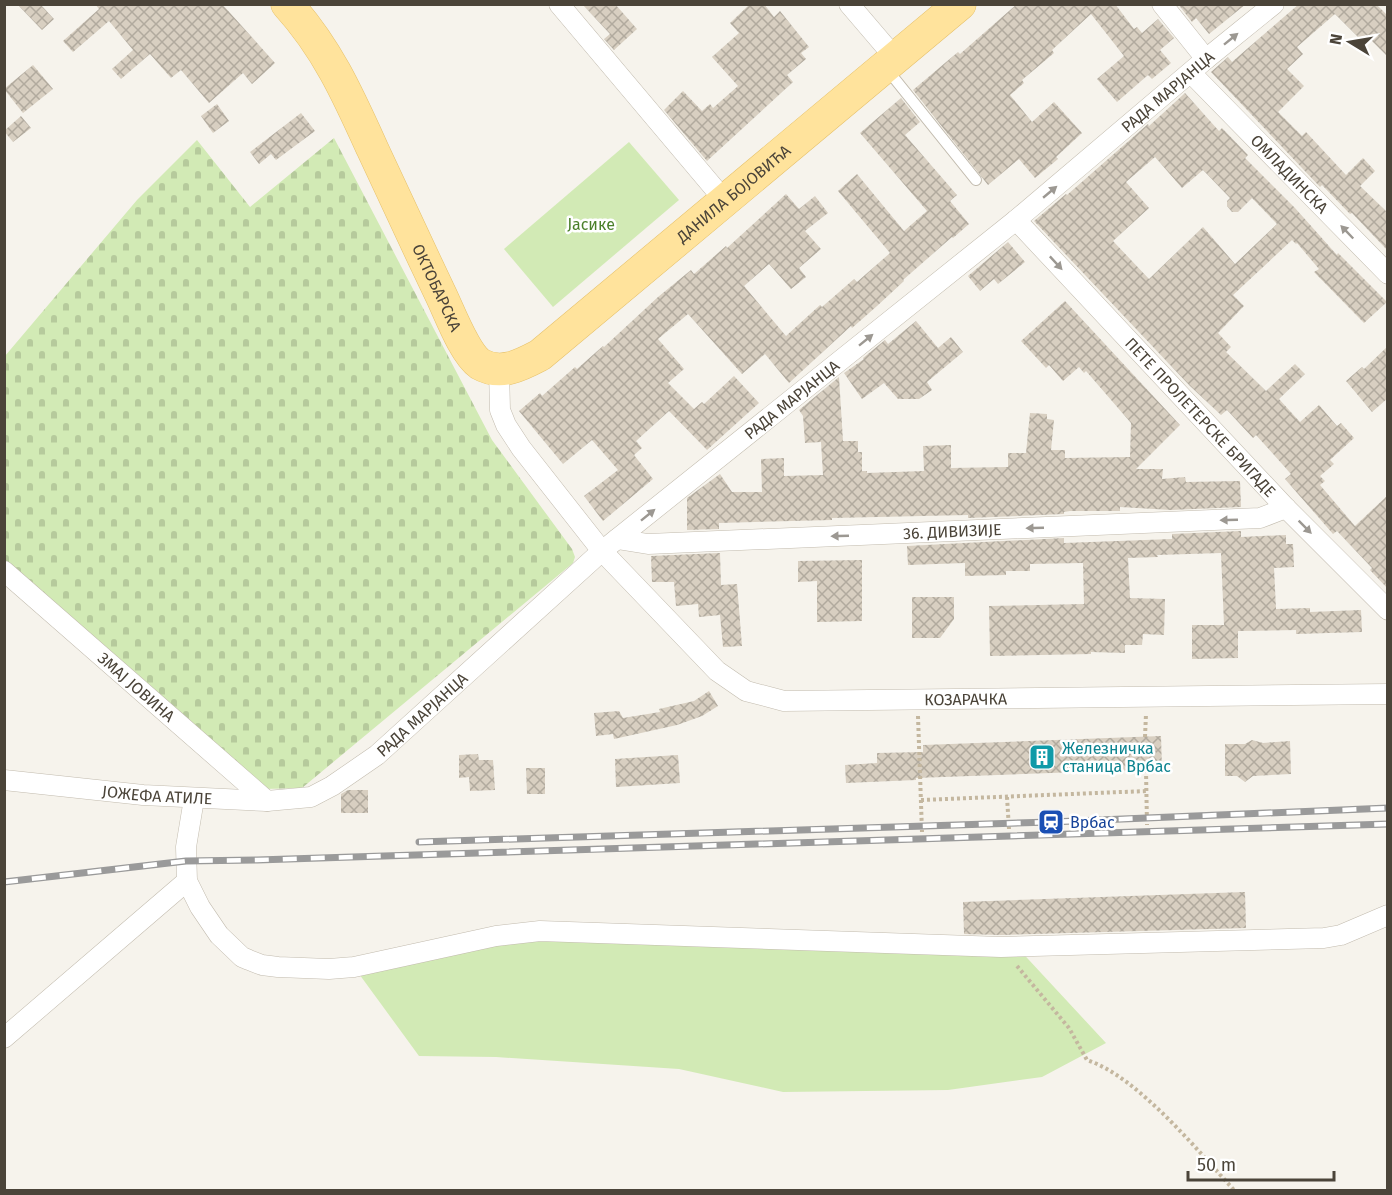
<svg xmlns="http://www.w3.org/2000/svg" width="1392" height="1195" viewBox="0 0 1392 1195" font-family="'Fira Sans',sans-serif">
<style>
.green{fill:#d2eab5}
.cemetery{fill:url(#cemetery-stones)}
.building{fill:url(#building-cross-hatch);fill-rule:evenodd}
.lines{fill:none;stroke-linecap:round;stroke-linejoin:round}
.lane-casing{stroke:#c2bbae;stroke-width:12}
.street-casing{stroke:#c2bbae;stroke-width:21}
.primary-casing{stroke:#e6c16a;stroke-width:33}
.path{stroke:#c4b79f;stroke-width:4;stroke-dasharray:3 3;stroke-linecap:butt}
.lane{stroke:#fff;stroke-width:10}
.street{stroke:#fff;stroke-width:20}
.primary{stroke:#ffe39c;stroke-width:32}
.rail-casing{stroke:#9a9a9a;stroke-width:7}
.rail{stroke:#fff;stroke-width:4.5;stroke-dasharray:14;stroke-linecap:butt}
.oneway{fill:#9c9892}
.labels{text-anchor:middle;dominant-baseline:central;stroke-width:5;stroke-linejoin:round;paint-order:stroke}
.street-label{font-size:16px;fill:#4b4439;stroke:#fff}
.park-label{font-size:16px;fill:#4a7f2a;stroke:#fff}
.culture-label{font-size:16px;fill:#0d838f;stroke:#fff;text-anchor:start}
.transit-label{font-size:16px;fill:#164399;stroke:#fff;text-anchor:start}
</style>
<defs>
<pattern id="cemetery-stones" width="16" height="16" patternUnits="userSpaceOnUse" patternTransform="scale(1.5)"><rect width="16" height="16" fill="#d2eab5"/><path d="M2 7V4a2 2 0 0 1 4 0v3zM10 15v-3a2 2 0 0 1 4 0v3z" fill="#b6ca9c"/></pattern>
<pattern id="building-cross-hatch" width="8" height="8" patternUnits="userSpaceOnUse" patternTransform="scale(1.5)"><rect width="8" height="8" fill="#d8cfc1"/><path d="M0 0l8 8M0 8l8-8" fill="none" stroke="#b1aa9e"/></pattern>
</defs>
<rect width="100%" height="100%" fill="#f6f3ec"/>
<g class="green">
<polygon points="629,142 679,200 553,307 504,249"/>
<polygon points="496,936 1016,946 1106,1043 1042,1077 948,1090 783,1092 679,1069 496,1057 419,1056 354,967"/>
</g>
<polygon class="cemetery" points="334,138 492,440 572,549 575,557 573,563 302,788 263,789 5,562 5,356 137,200 197,140 250,207"/>
<g class="building">
<polygon points="17,4 40,4 54,19 42,30"/>
<polygon points="95,4 222,4 275,63 252,84 243,73 209,103 181,70 171,78 150,54 121,79 112,69 133,50 109,21 73,52 63,41 99,9"/>
<polygon points="582,4 615,4 637,29 614,50 604,39 610,34"/>
<polygon points="750,4 764,4 774,17 780,11 809,47 801,53 806,59 787,75 793,82 707,161 664,110 683,91 702,111 710,104 713,108 738,86 712,57 739,33 730,23"/>
<polygon points="1017,4 1115,4 1134,29 1137,27 1142,33 1158,19 1174,38 1160,50 1171,63 1152,79 1148,75 1117,102 1097,79 1124,56 1091,14 1052,50 1054,53 1022,80 1024,83 1010,95 1032,122 1054,102 1082,133 1056,157 1058,159 1035,178 1019,159 988,185 913,90 958,52 960,54"/>
<polygon points="1178,4 1246,4 1209,34 1196,18 1192,22"/>
<polygon points="1299,4 1376,4 1388,16 1388,57 1366,35 1361,40 1335,14 1297,47 1303,54 1287,69 1304,86 1278,112 1302,136 1306,132 1346,175 1363,158 1375,171 1360,186 1388,213 1388,251 1352,213 1350,214 1322,185 1320,187 1211,72 1228,57 1232,62"/>
<polygon points="33,65 53,89 23,113 4,89"/>
<path d="M1185 93 1219 131 1222 128 1248 155 1245 158 1295 208 1337 255 1338 253 1387 302 1364 323 1314 272 1319 269 1297 243 1296 244 1292 240 1233 295 1244 306 1218 333 1231 347 1226 352 1266 391 1295 364 1305 374 1279 399 1300 422 1319 405 1337 426 1341 423 1354 438 1330 460 1334 464 1320 476 1325 481 1320 485 1355 526 1388 495V589L1370 570 1372 568 1337 531 1333 534 1285 479 1291 474 1256 435 1253 438 1227 410 1221 415 1190 386 1034 221 1066 194 1067 195 1148 124 1149 126ZM1155 157 1182 188 1203 170 1230 198 1227 201V206L1232 212H1238L1252 198 1277 224 1235 264 1203 227 1149 279 1113 241 1149 208 1126 182Z"/>
<polygon points="901,98 920,122 905,135 957,195 950,201 969,224 953,238 952,237 903,280 904,281 877,306 852,328 851,326 789,383 765,354 742,374 688,314 658,339 684,369 668,383 694,409 702,402 704,404 734,376 759,403 707,450 669,411 636,441 642,448 634,455 653,479 603,521 584,496 618,470 592,440 563,464 519,411 540,393 542,396 575,367 577,369 603,346 604,347 658,297 691,270 694,274 726,246 727,248 786,194 799,209 815,196 828,213 805,231 821,249 799,268 806,277 791,289 769,264 744,286 786,336 820,305 822,307 854,279 857,282 890,253 838,191 857,174 904,231 927,211 860,133"/>
<polygon points="217,104 229,121 213,133 201,116"/>
<polygon points="301,113 315,131 276,160 271,154 259,164 250,152"/>
<polygon points="21,116 31,128 13,142 4,131"/>
<polygon points="1008,242 1025,262 998,284 994,279 980,291 968,276"/>
<polygon points="1065,301 1180,425 1136,469 1163,469 1162,479 1185,477 1186,482 1240,481 1241,507 1171,510 1120,507 1120,511 1070,511 1064,512 1064,514 968,518 968,515 832,518 832,520 719,523 719,529 687,530 687,498 720,474 732,492 762,492 761,459 784,458 784,476 823,475 821,442 805,443 803,416 799,410 839,377 843,441 858,441 858,452 862,452 862,471 867,471 867,473 924,471 923,446 951,445 951,468 1008,467 1008,453 1026,453 1030,413 1047,414 1047,419 1054,420 1051,450 1065,450 1065,458 1130,457 1131,423 1086,371 1084,373 1079,367 1063,381 1049,365 1046,368 1021,341"/>
<polygon points="916,321 938,348 951,337 963,352 927,382 932,390 919,399 898,399 884,383 862,399 844,373 864,359 863,358 885,340 888,344"/>
<polygon points="1388,346 1388,398 1372,412 1346,381 1362,367 1364,369"/>
<polygon points="1241,531 1241,537 1286,535 1286,544 1293,544 1294,567 1274,568 1276,609 1310,608 1310,612 1361,610 1362,632 1296,634 1296,630 1238,631 1238,658 1192,659 1192,625 1224,625 1221,553 1157,555 1158,557 1128,558 1130,598 1165,599 1164,635 1143,634 1142,645 1125,645 1125,653 1091,652 1091,654 990,656 989,606 1084,604 1083,563 1030,564 1030,571 1006,571 1006,575 965,576 965,563 908,565 907,546 1064,538 1064,543 1172,539 1172,534"/>
<polygon points="720,553 721,585 737,584 742,646 723,647 720,615 699,617 698,604 676,606 674,582 652,582 651,556"/>
<polygon points="862,560 862,621 817,622 817,581 798,582 798,561"/>
<polygon points="912,597 954,597 954,619 940,638 912,638"/>
<polygon points="709,691 718,706 702,716 677,725 614,739 613,734 596,736 594,713 619,711 623,718 660,712 659,709 694,701"/>
<polygon points="1161,736 1162,769 916,778 916,780 846,783 845,765 877,763 877,753 923,752 923,745"/>
<polygon points="1252,740 1263,743 1290,741 1291,774 1253,776 1245,782 1237,776 1225,776 1225,744 1245,744"/>
<polygon points="478,754 479,760 493,760 495,790 470,791 469,777 459,778 459,755"/>
<polygon points="678,755 680,783 616,787 615,759"/>
<polygon points="526,768 545,768 545,794 527,794"/>
<polygon points="348,790 368,790 368,813 341,813 341,794"/>
<polygon points="1245,892 1246,928 1001,935 964,934 963,902"/>
</g>
<g class="lines">
<g class="lane-casing">
<polyline id="lane" points="886,68 976,180"/>
</g>
<g class="street-casing">
<g id="street">
<polyline points="559,4 725,201"/>
<polyline points="849,4 896,59"/>
<polyline points="1162,4 1206,59"/>
<path id="s1" d="M1191 73 1388 274"/>
<path id="s2" d="M1016 220 1286 508 1388 610"/>
<path id="s3" d="M499 369 500 410 506 425 521 448 602 551 717 671 746 691 784 701 1388 694"/>
<path id="s4" d="M617 539 648 544 1260 518 1286 508"/>
<path id="s5" d="M4 571 267 801"/>
<path id="s6" d="M4 780 143 795 267 801 311 797 332 786 377 755 602 551 1016 220 1206 59 1274 4"/>
<polyline points="194,799 186,847 187,881 200,907 219,935 242,957 249,960 262,965 278,967 329,969 354,967 496,936 540,931 1001,947 1324,938 1341,935 1388,915"/>
<polyline points="4,1038 187,881"/>
</g>
</g>
<g class="primary-casing">
<g id="primary">
<path id="s7" d="M287 4C327 48 348 95 372 148 395 197 417 245 440 293 449 311 464 353 480 364 501 376 521 365 540 355L960 4"/>
</g>
</g>
<g class="path">
<polyline points="918,716 922,832"/>
<polyline points="1145,737 1146,714"/>
<polyline points="1146,770 1147,825"/>
<polyline points="1007,797 1009,829"/>
<polyline points="921,800 1147,791"/>
<path d="M1017 966 1069 1028 1087 1060C1138 1077 1197 1150 1234 1190"/>
</g>
<use href="#lane" class="lane"/>
<use href="#street" class="street"/>
<use href="#primary" class="primary"/>
<g class="rail-casing">
<g id="rail">
<polyline points="419,842 1051,822 1388,808"/>
<polyline points="4,882 186,861 257,860 1388,824"/>
</g>
</g>
<use href="#rail" class="rail"/>
</g>
<defs><path id="oneway-solid" d="M-6-.8H1V-3.2L6.5 0L1 3.2V.8H-6Z" transform="scale(1.5)"/></defs>
<g class="oneway">
<use href="#oneway-solid" transform="translate(1231 39) rotate(-39)"/>
<use href="#oneway-solid" transform="translate(1050 192) rotate(-40)"/>
<use href="#oneway-solid" transform="translate(1347 232) rotate(-134)"/>
<use href="#oneway-solid" transform="translate(1056 263) rotate(47)"/>
<use href="#oneway-solid" transform="translate(866 340) rotate(-39)"/>
<use href="#oneway-solid" transform="translate(648 515) rotate(-39)"/>
<use href="#oneway-solid" transform="translate(1229 520) rotate(178)"/>
<use href="#oneway-solid" transform="translate(1305 527) rotate(45)"/>
<use href="#oneway-solid" transform="translate(1035 528) rotate(178)"/>
<use href="#oneway-solid" transform="translate(840 536) rotate(178)"/>
</g>
<defs>
<g id="building-square" transform="scale(1.35)"><rect x="-9" y="-9" width="18" height="18" rx="4" fill="#0f9aa8" stroke="#fff"/><path d="M-4-6H4V6H1V3H-1V6H-4ZM-2.5-4.3h1.7v1.8h-1.7ZM.8-4.3h1.7v1.8H.8ZM-2.5-1h1.7V.8h-1.7ZM.8-1h1.7V.8H.8Z" fill="#fff"/></g>
<g id="station-square" transform="scale(1.35)"><rect x="-9" y="-9" width="18" height="18" rx="4" fill="#1a4fb4" stroke="#fff"/><path d="M-3-6H3Q5-6 5-4V2Q5 4 3 4L4.5 6H3L1.5 4h-3L-3 6H-4.5L-3 4Q-5 4-5 2V-4Q-5-6-3-6ZM-3.5-4v3h7v-3ZM-3.5 1v1.5H-2V1ZM2 1v1.5H3.5V1Z" fill="#fff"/></g>
</defs>
<g fill-rule="evenodd">
<use href="#building-square" x="1042" y="757"/>
<use href="#station-square" x="1051" y="822"/>
</g>
<g class="labels">
<g class="street-label">
<text stroke="none"><textPath href="#s6" startOffset="1419">РАДА МАРЈАНЦА</textPath></text>
<text stroke="none"><textPath href="#s1" startOffset="141">ОМЛАДИНСКА</textPath></text>
<text stroke="none"><textPath href="#s7" startOffset="726">ДАНИЛА БОЈОВИЋА</textPath></text>
<text stroke="none"><textPath href="#s7" startOffset="322">ОКТОБАРСКА</textPath></text>
<text stroke="none"><textPath href="#s6" startOffset="933">РАДА МАРЈАНЦА</textPath></text>
<text stroke="none"><textPath href="#s2" startOffset="270">ПЕТЕ ПРОЛЕТЕРСКЕ БРИГАДЕ</textPath></text>
<text stroke="none"><textPath href="#s4" startOffset="336">36. ДИВИЗИЈЕ</textPath></text>
<text stroke="none"><textPath href="#s5" startOffset="176">ЗМАЈ ЈОВИНА</textPath></text>
<text stroke="none"><textPath href="#s3" startOffset="638">КОЗАРАЧКА</textPath></text>
<text stroke="none"><textPath href="#s6" startOffset="447">РАДА МАРЈАНЦА</textPath></text>
<text stroke="none"><textPath href="#s6" startOffset="154">ЈОЖЕФА АТИЛЕ</textPath></text>
</g>
<g class="park-label">
<text x="591" y="224">Јасике</text>
</g>
<g class="culture-label">
<text x="1062" y="748">Железничка<tspan x="1062" dy="18">станица Врбас</tspan></text>
</g>
<g class="transit-label">
<text x="1070" y="822">Врбас</text>
</g>
</g>
<rect width="1392" height="1195" fill="none" stroke="#4b4439" stroke-width="12"/>
<g transform="translate(1350 42) rotate(281)" stroke="#ffffff" stroke-width="4.5" paint-order="stroke">
<path d="M0-4.5L10 22L0 15L-10 22Z" fill="#4b4439"/>
<text y="-9" font-size="16" font-weight="bold" text-anchor="middle" fill="#4b4439">N</text>
</g>
<path d="M1188 1171v9h146v-9" fill="none" stroke="#4b4439" stroke-width="3"/>
<text x="1197" y="1171" font-size="18" fill="#4b4439" stroke="#ffffff" stroke-width="4.5" paint-order="stroke">50 m</text>
</svg>
